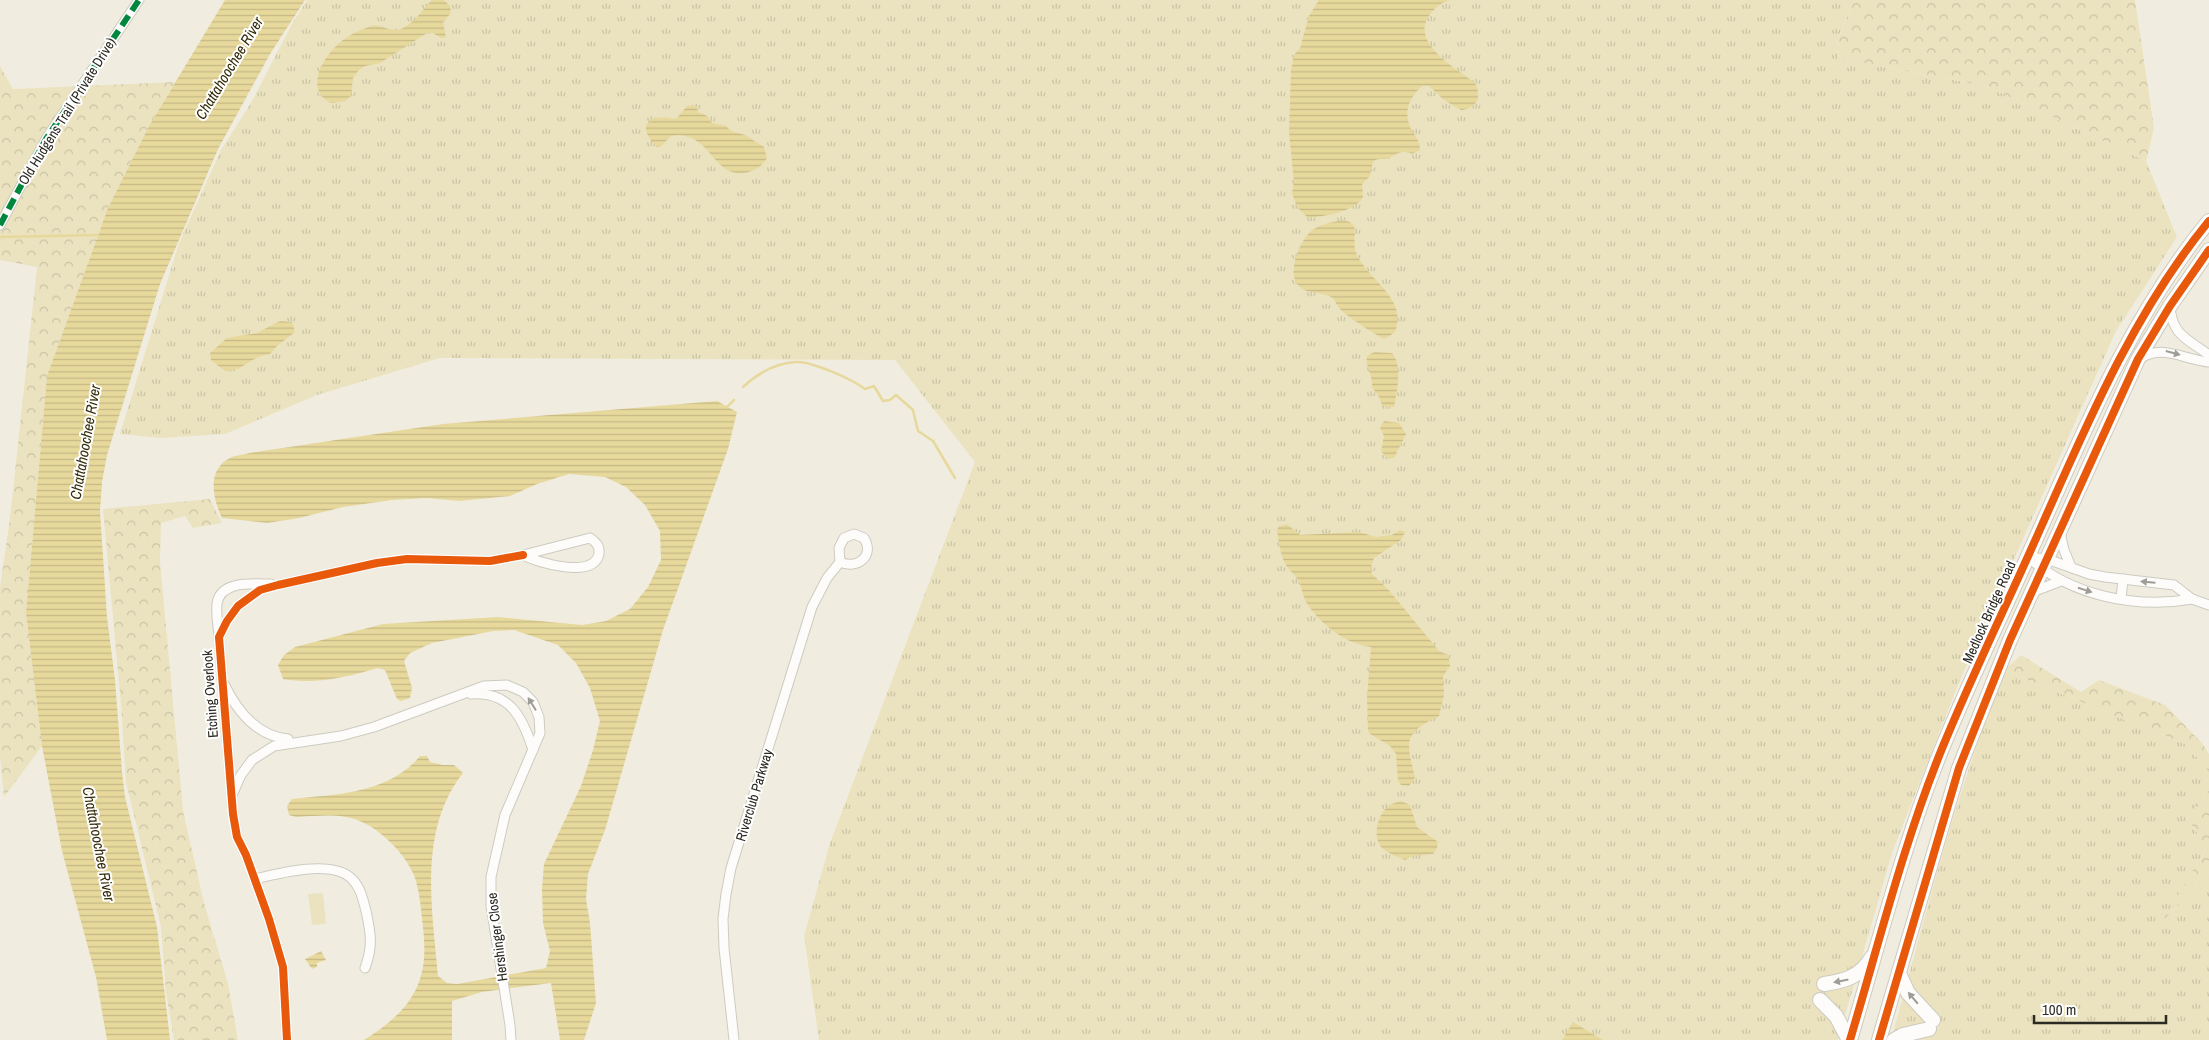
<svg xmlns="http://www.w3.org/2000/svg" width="2209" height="1040" viewBox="0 0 2209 1040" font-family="'Archivo Narrow',sans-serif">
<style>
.grass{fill:url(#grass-tufts)}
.forest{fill:url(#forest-crowns)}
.pitch{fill:#ebe3bf}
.water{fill:url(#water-rules)}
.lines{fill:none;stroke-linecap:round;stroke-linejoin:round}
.stream{stroke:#e7d89c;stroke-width:2.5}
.minor-casing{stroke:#cdcbc0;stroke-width:11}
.trunk-casing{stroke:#cdcbc0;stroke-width:16}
.minor{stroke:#fdfcfa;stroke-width:9}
.trunk{stroke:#fdfcfa;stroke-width:14}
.quiet{stroke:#00873e;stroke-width:6;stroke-dasharray:12 6;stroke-linecap:butt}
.cycleway-casing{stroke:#fff;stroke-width:11}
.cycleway{stroke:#e8590c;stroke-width:8}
.oneway{fill:#9e9d98}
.labels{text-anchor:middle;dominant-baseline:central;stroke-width:4;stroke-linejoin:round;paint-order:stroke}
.street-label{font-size:14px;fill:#2b2921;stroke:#fff}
.water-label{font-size:15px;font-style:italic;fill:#342c08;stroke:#fff}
</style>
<defs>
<pattern id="grass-tufts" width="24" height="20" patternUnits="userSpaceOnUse" patternTransform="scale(1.25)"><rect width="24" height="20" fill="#ebe3bf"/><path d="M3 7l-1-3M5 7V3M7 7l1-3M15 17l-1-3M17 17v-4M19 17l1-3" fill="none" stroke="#cac3a4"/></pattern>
<pattern id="forest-crowns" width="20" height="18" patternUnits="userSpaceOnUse" patternTransform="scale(1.25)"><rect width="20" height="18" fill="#ebe3bf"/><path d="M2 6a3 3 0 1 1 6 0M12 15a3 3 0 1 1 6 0" fill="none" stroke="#cac3a4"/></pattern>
<pattern id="water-rules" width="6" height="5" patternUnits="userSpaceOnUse" patternTransform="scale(1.25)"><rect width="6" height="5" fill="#e7d89c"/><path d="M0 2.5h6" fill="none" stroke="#c6b986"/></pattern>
</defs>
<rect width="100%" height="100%" fill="#f0ede0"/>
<g class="grass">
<polygon points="307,0 1854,0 1839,35 1837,58 1986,86 2146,161 2177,237 2116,331 1959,682 1892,853 1838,1040 819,1040 804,936 830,843 975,462 895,360 440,358 317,395 225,434 160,438 120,434 179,243 221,150 251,103 292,24"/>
<path d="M2006 669 2027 680 2185 744 2209 771V790L2187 818 2207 847 2163 921 2209 873V1040H1891C1926 916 1956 788 2006 669Z"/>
</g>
<g class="forest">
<polygon points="1854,0 2135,0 2154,128 2146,161 1986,86 1837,58 1839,36"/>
<polygon points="0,66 13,89 175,82 149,126 108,208 47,376 26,613 42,746 4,797 0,756 0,587 10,518 37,267 0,260"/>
<polygon points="210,499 222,523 193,528 185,516 161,523 160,562 183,811 204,903 228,984 238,1040 174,1040 166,992 161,927 126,782 121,705 103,509"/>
<polygon points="2021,655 2081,692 2099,680 2165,705 2202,743 2209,754 2209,771 2185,744 2027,680 2006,669"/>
<polygon points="2209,790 2209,873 2161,923 2207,847 2187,818"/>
</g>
<polygon class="pitch" points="323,893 326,924 312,925 308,894"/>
<g class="water">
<polygon points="225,0 305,0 270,54 218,149 160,284 107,455 102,482 100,511 107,617 115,680 122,772 125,797 157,927 170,1040 107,1040 96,977 62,851 42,746 26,613 47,376 108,208 149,126"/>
<path d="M432 0H444L451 7 450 14 443 22 446 38H441L433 33H427L380 63 365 66 359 70 353 78 351 96 345 101 331 103C301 88 327 50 346 38 353 33 363 29 371 26 381 23 390 33 401 29 416 22 421 11 432 0Z"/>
<path d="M1319 0H1450C1442 2 1434 8 1429 16 1410 43 1457 69 1474 82 1483 95 1477 109 1461 110L1444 100 1429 86H1422C1409 98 1403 111 1411 129 1415 136 1420 141 1420 150L1412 154C1402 148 1396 155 1388 158 1383 160 1380 158 1375 160L1372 165 1370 176 1362 184 1363 197C1355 212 1324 216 1308 218L1297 207 1292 193 1294 182 1289 132 1291 70 1294 55 1300 48 1309 16Z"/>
<path d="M688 105 697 107 698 112 707 116 712 123 726 126 731 131 745 135 764 147 767 158C762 166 758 169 749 172 713 183 711 128 671 136L661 146 657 147C648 139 638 123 656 118 662 117 670 118 676 119Z"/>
<path d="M1344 220 1350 222 1354 226C1356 234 1353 244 1356 253 1368 281 1408 297 1395 332L1385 339C1378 337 1345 315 1340 309 1337 306 1335 299 1331 297 1321 291 1308 295 1299 286 1285 273 1301 237 1314 229 1322 224 1335 221 1344 220Z"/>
<path d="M280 321 292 322 295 332 277 346 270 354C248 357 245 371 225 371L211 360 210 353 227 338 257 333Z"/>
<path d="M1374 352 1392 353C1403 366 1397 392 1394 407H1386L1382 405 1379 397 1372 387C1373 374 1365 367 1367 356Z"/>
<path d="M717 401 737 412 728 449 663 630 605 830 588 874 586 899 590 923 596 1003 584 1040H560L551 983 482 992 452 1001V1040H364C386 1026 406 1011 417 987 426 966 425 948 423 927 421 910 420 894 415 878 408 857 383 832 364 823 343 812 318 816 296 817L289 815 287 806 292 799C338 794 388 794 420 756H427L430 762 443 765H454L463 773C418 830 432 908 438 976L447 983 457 984 546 968 550 951 543 923 542 889 544 864 581 786 593 750 600 721 590 688 576 663 558 645 514 630 493 631 432 643 410 653 404 661 412 688 410 698 401 701 397 699 385 670 378 668C346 677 317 685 283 679L278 665 284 655 295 647 383 624 498 617 582 625 606 621 630 609 648 587 661 560 660 531 645 505 626 487 605 477 569 474 537 484 510 496 459 501 427 498 392 500 343 507 299 518 267 523 222 518C213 499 206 470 230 458 235 455 243 455 249 453L443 424Z"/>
<polygon points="1384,421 1399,423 1406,434 1394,458 1387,458 1381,451 1384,436 1380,428"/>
<path d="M1287 524 1300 535 1359 532 1376 537 1392 535 1400 530 1405 532 1401 540 1374 558 1371 566 1372 574 1388 589 1439 651 1448 655 1450 666 1443 676 1444 695 1439 716C1401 734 1407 743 1415 778L1409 786 1401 785 1398 781 1396 754 1390 746 1370 734 1368 731 1367 698 1371 647C1345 644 1320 624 1306 602 1302 595 1302 587 1298 580 1295 574 1289 571 1286 565 1280 556 1279 541 1277 531L1278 527Z"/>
<path d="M1401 801 1410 805 1417 827 1438 842 1437 848 1433 854 1413 856 1405 860C1398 857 1387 853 1381 847 1372 835 1378 813 1390 805 1393 803 1398 802 1401 801Z"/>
<polygon points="321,951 326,960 317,963 317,967 312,969 305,959"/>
<polygon points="1573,1022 1603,1040 1562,1040"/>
</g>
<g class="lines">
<g class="stream">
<polyline points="0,237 98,235 100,238"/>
<path d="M743 387C757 374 776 363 796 362 811 361 852 379 865 389L874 386 883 401 890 400 896 395 913 410 918 431 933 441 955 478"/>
<polyline points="727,407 734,400"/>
</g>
<g class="minor-casing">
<g id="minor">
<polyline points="0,225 46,139 139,0"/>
<path d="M2170 306C2172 336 2188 339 2209 355"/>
<path d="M2141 358C2164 344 2184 360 2209 362"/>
<polyline points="2060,532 2064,550 2071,567"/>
<path d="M590 538C596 542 600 546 599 554 594 579 538 563 523 555Z"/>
<polyline points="2028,557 2047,559 2089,574 2105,577 2174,585 2192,599 2209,605"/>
<path d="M2028 557C2071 596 2136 609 2192 599"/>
<polyline points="2032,592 2061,581"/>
<polyline points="2121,599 2123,579"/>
<path d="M219 635C218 626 216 614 217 604 220 580 253 584 271 584"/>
<path d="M224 684C237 711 256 736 288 739"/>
<path d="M471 694C510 691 523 718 533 750"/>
<polyline points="232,795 241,775 252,760 274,746 341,736 374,727 484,686 507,685 523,692 533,702 539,717 540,733 505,815 491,877 491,906 510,1025 511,1040"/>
<path d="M255 879C279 873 333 859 352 879 361 888 363 900 366 911 371 934 373 946 365 968"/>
<polyline points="287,1040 283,967 269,919 246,855 237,837 233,814 219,637 227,621 238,606 260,590 278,585 377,563 407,559 490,561 523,555"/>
<path d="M734 1040 724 948 723 919 726 894 731 868 812 607 827 578 840 562 839 548 844 538 854 534 864 538C875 556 857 570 840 562"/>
</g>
</g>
<g class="trunk-casing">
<g id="trunk">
<polyline points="1899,973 1908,993 1933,1020"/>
<path d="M1824 984C1845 981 1860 977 1872 957"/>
<polyline points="1820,1000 1836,1016 1849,1040"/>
<path d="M1850 1040C1879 943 1903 845 1941 751 1972 675 2009 600 2042 525 2089 419 2135 311 2209 221"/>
<polyline points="1879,1040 1959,768 2010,640 2138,359 2170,306 2209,250"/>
<polyline points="1894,1040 1903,1035 1929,1029"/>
</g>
</g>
<use href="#minor" class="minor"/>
<use href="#trunk" class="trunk"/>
<polyline class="quiet" points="0,225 46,139 139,0"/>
<g class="cycleway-casing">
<g id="cycleway">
<polyline points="287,1040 283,967 269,919 246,855 237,837 233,814 219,637 227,621 238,606 260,590 278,585 377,563 407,559 490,561 523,555"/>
<path d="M1850 1040C1879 943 1903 845 1941 751 1972 675 2009 600 2042 525 2089 419 2135 311 2209 221"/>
<polyline points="1879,1040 1959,768 2010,640 2138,359 2170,306 2209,250"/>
</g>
</g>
<use href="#cycleway" class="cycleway"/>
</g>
<defs><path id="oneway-solid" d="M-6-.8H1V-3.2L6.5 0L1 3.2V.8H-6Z" transform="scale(1.25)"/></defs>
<g class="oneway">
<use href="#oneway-solid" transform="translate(2173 353) rotate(15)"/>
<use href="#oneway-solid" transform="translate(2148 582) rotate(-175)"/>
<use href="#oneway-solid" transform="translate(2085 590) rotate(18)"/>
<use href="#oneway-solid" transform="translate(532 704) rotate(-122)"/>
<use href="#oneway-solid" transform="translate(1841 981) rotate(169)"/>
<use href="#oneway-solid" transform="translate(1913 998) rotate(-130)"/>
</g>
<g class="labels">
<g class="street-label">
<text transform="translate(67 111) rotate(-58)">Old Hudgens Trail (Private Drive)</text>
<text transform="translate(1989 612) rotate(-66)">Medlock Bridge Road</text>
<text transform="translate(210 694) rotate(-94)">Etching Overlook</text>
<text transform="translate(754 795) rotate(-73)">Riverclub Parkway</text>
<text transform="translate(497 937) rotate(-97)">Hershinger Close</text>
</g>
<g class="water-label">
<text transform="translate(229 68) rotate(-59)">Chattahoochee River</text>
<text transform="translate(85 442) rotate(-80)">Chattahoochee River</text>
<text transform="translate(99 844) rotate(79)">Chattahoochee River</text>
</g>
</g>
<path d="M2034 1015v8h132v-8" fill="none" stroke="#2b2921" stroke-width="2.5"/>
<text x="2042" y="1015" font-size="15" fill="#2b2921" stroke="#ffffff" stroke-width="4" paint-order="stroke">100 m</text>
</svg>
